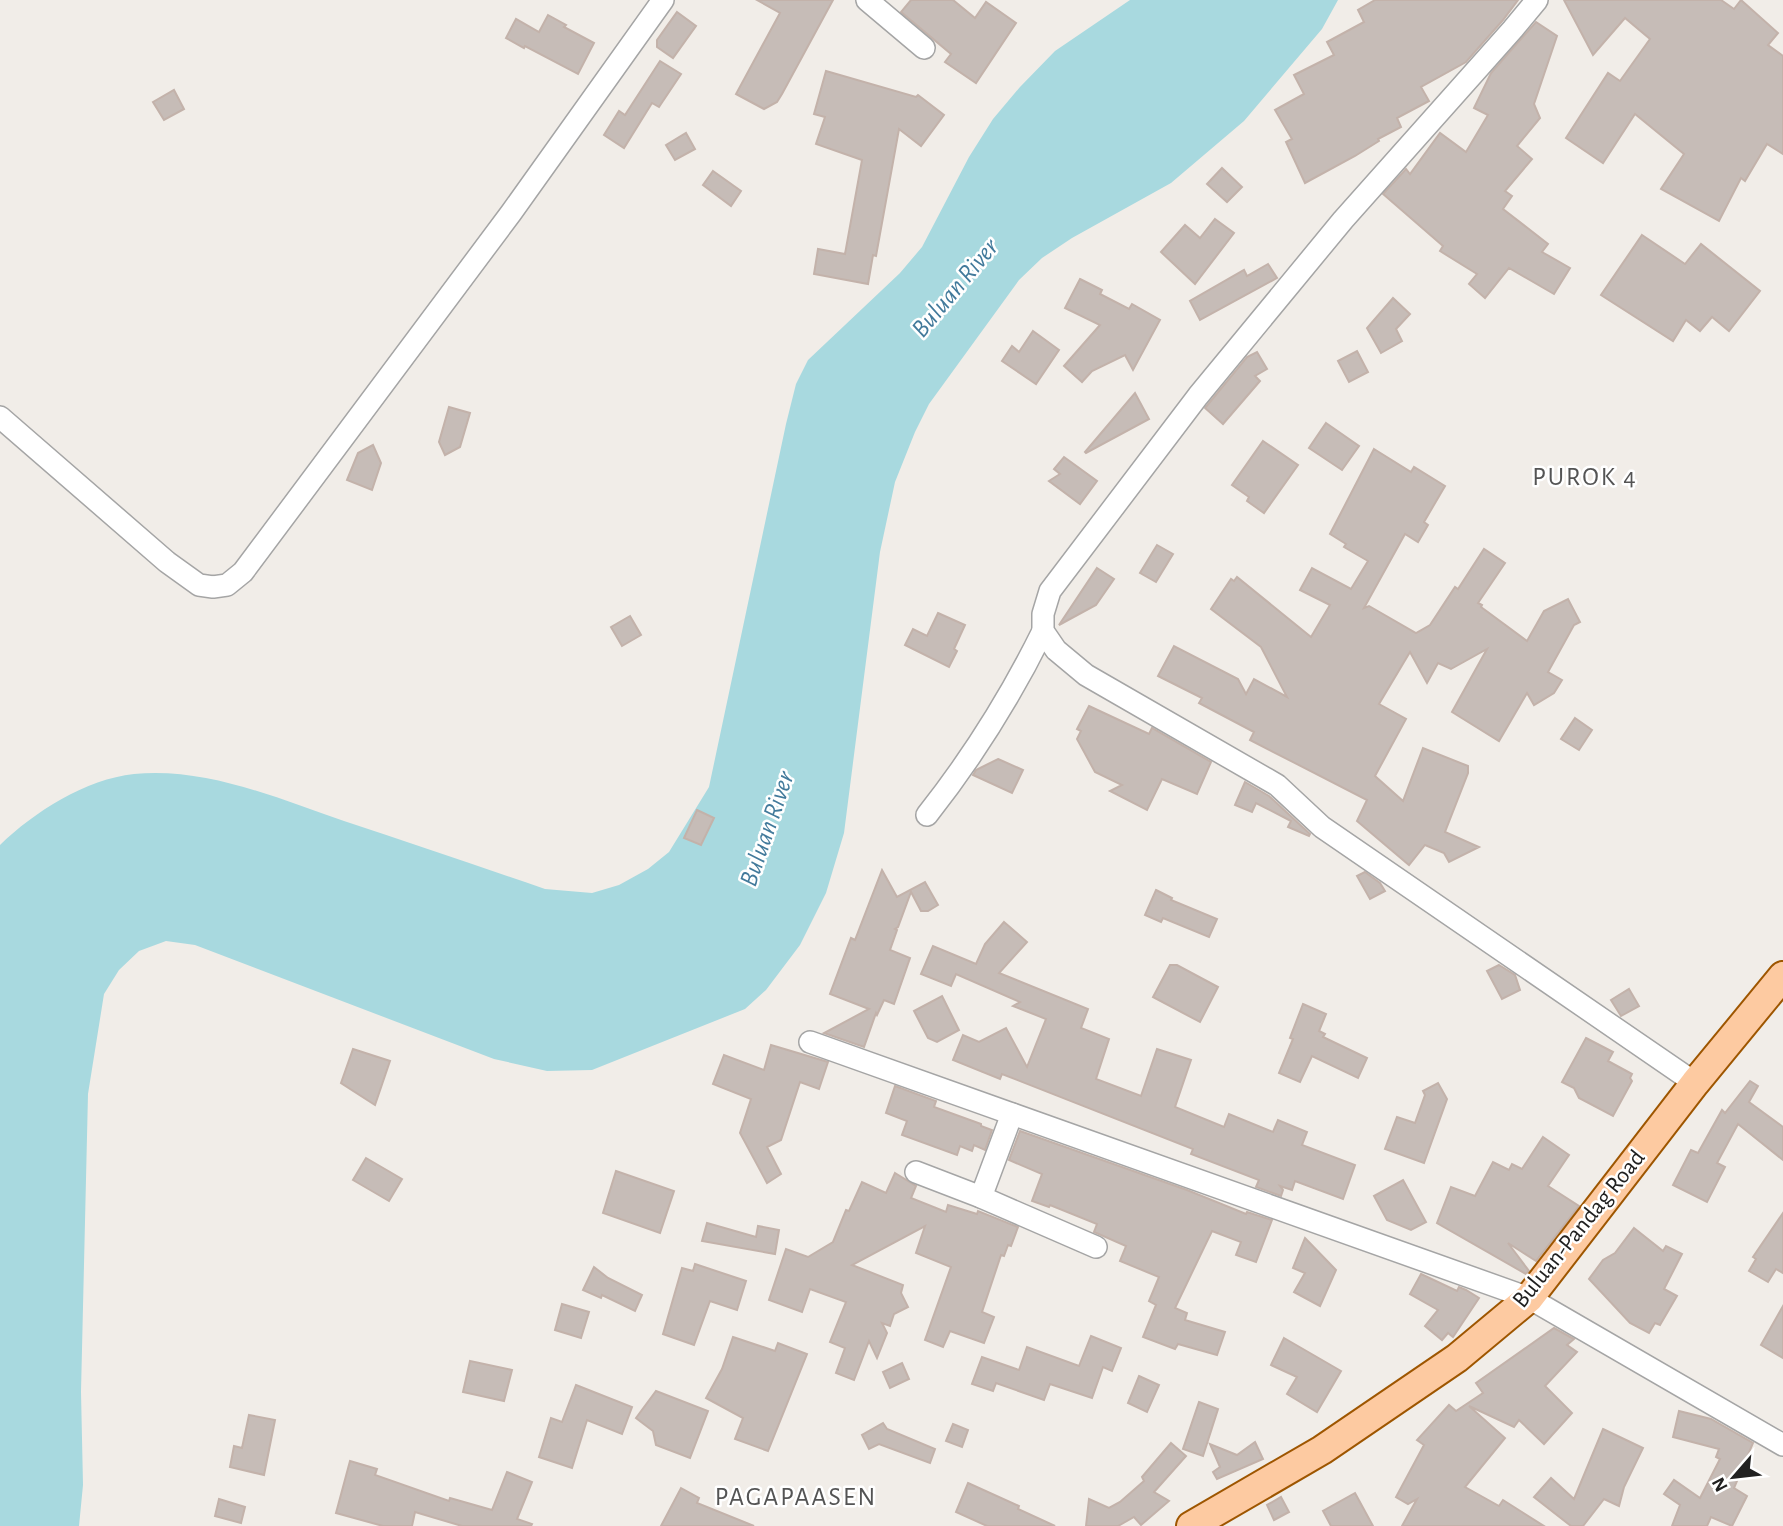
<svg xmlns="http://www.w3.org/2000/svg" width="1783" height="1526" viewBox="0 0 1783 1526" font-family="'Alegreya Sans',sans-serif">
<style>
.water{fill:#a8d9df}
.building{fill:#c6bcb7;stroke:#c3b2aa;stroke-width:2}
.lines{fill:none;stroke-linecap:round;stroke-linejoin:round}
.minor-casing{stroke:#a5a5a5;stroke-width:24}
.major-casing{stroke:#9e5600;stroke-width:32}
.minor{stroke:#fff;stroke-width:21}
.major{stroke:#fdcaa1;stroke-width:28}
.labels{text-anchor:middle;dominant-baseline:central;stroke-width:5;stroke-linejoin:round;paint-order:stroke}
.street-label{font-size:24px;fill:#212121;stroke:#fff}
.water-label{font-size:26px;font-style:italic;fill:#427a9b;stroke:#fff}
.neighbourhood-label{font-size:26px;letter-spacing:2px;fill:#545454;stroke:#fff}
</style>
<rect width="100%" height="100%" fill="#f1ede8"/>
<path class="water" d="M1130 0H1338L1322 29 1244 121 1171 183 1072 238 1042 258 1019 280 929 404 915 432 895 482 880 552 844 833 826 893 800 945 766 990 745 1009 592 1070 547 1071 494 1059 195 945 166 941 139 951 119 970 104 994 88 1094 81 1392 83 1485 79 1526H0V845C34 812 86 779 134 774 206 767 277 798 344 821 411 843 478 866 545 889L592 893 619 885 648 869 669 852 709 787 786 424 796 384 808 360 900 273 922 247 969 157 993 119 1020 87 1055 51Z"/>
<g class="building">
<polygon points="757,0 833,0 782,94 777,102 764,109 736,94 780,13"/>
<polygon points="911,0 953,0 975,18 986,2 1016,23 976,83 945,62 951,54 901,12"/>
<polygon points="1375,0 1518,0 1503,20 1466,62 1421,87 1429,101 1397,118 1401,127 1378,139 1379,141 1355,156 1305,183 1286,142 1292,139 1275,110 1304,94 1294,75 1334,55 1327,42 1364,22 1358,10"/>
<polygon points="1564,0 1721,0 1734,9 1741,0 1778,33 1768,45 1783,56 1783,154 1767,144 1745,181 1741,178 1719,221 1661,189 1684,154 1635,114 1603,163 1566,138 1608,73 1620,81 1650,39 1625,18 1593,55"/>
<polygon points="677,12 696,26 673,58 657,47 657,40"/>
<polygon points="548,15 566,25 564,27 594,43 578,74 525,46 524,48 506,38 516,19 539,32"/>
<polygon points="1536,22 1557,36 1534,104 1540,118 1517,146 1532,159 1505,191 1512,196 1503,209 1548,244 1542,252 1570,268 1554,294 1509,268 1485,298 1469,284 1477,274 1440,251 1443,246 1383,194 1406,169 1410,174 1440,133 1466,152 1488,115 1474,108 1491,73"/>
<polygon points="660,61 681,74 659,107 652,103 624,148 604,135 619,111 625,115"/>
<polygon points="826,71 916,97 918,95 944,115 921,146 899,129 876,256 873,255 868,284 814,274 818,249 845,254 862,160 816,144 825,117 814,114"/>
<polygon points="174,90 184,109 164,120 153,102"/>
<polygon points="686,133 695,149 675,160 666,145"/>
<polygon points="1222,168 1242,187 1227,202 1207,184"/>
<polygon points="713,171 741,191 731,206 703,185"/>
<polygon points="1215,219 1234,233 1195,284 1161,252 1185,225 1200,238"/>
<polygon points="1642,235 1685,264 1701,244 1760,291 1729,331 1712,317 1700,331 1686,320 1673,341 1601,295"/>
<polygon points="1268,264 1277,278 1200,320 1190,301 1244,270 1247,276"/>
<polygon points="1080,279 1102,290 1100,294 1129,309 1132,304 1160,320 1133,370 1125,355 1092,371 1082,382 1064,366 1100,325 1065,308"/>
<polygon points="1393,298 1410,314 1396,329 1402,341 1381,353 1367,328"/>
<polygon points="1033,331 1059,350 1036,384 1002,361 1012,346 1019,352"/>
<polygon points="1357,351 1368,372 1349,382 1338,361"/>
<polygon points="1257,352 1267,369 1255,376 1260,381 1223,424 1205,408 1247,357"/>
<polygon points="1135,393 1149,419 1086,453 1085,452"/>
<polygon points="449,407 470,413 460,447 445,455 439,442"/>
<polygon points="1326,423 1359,446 1342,470 1309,448"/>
<polygon points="1263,441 1298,465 1264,513 1247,501 1249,497 1232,485"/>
<polygon points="373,445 381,463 372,490 347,480 358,453"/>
<polygon points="1374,449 1411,472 1414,467 1445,486 1424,522 1428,525 1418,542 1405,534 1364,608 1369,606 1416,633 1430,625 1455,587 1458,589 1484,549 1505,563 1478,603 1482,605 1481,607 1527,641 1544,611 1568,599 1580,622 1574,625 1548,672 1562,680 1554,693 1534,705 1527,693 1499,741 1452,712 1487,649 1451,669 1438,663 1427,683 1410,652 1379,704 1406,719 1375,776 1403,801 1423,748 1468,766 1468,773 1445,832 1479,847 1449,862 1444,853 1425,845 1409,865 1357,821 1367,800 1250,740 1254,732 1199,703 1202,698 1158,676 1174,646 1238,679 1246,694 1254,679 1287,697 1261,647 1211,609 1231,579 1234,581 1237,577 1311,637 1330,605 1300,590 1312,568 1351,589 1368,561 1344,547 1346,544 1330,534"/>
<polygon points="1064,457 1097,481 1080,504 1049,481 1060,474 1054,469"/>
<polygon points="1157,545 1173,554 1156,582 1140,573"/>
<polygon points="1097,568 1114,579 1096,605 1059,625"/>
<polygon points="938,613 965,625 954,649 957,651 949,667 905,645 913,629 927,636"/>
<polygon points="630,616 641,635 622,646 611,627"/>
<polygon points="1089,706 1149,734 1152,728 1211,762 1197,794 1162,779 1147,810 1110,791 1122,785 1095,772 1077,739 1081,731 1077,729"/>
<polygon points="1575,718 1592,730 1579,750 1561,739"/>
<polygon points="998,759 1023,770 1012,793 973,775 976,770"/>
<polygon points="1245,782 1269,796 1310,834 1309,836 1288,827 1291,821 1256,803 1252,812 1235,805"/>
<polygon points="697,810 714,818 701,845 684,838"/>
<polygon points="882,870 897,897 925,882 938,905 928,911 921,911 911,892 898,927 895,929 897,930 890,950 910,958 894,1004 884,1000 877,1015 876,1013 864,1047 824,1033 869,1009 830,994 851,938 855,940"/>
<polygon points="1365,872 1380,883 1385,891 1370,899 1357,876"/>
<polygon points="1156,890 1172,898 1171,900 1217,919 1209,937 1163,918 1161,922 1145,915"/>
<polygon points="1004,922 1027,942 999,973 1088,1009 1081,1028 1109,1039 1096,1079 1141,1096 1157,1049 1191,1060 1175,1107 1224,1127 1229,1114 1273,1132 1278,1120 1307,1132 1302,1145 1355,1165 1343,1199 1295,1181 1292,1190 1280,1186 1283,1190 1281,1196 1256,1187 1259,1180 1191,1154 1193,1149 1002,1074 1000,1079 953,1060 963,1035 979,1042 1006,1028 1027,1067 1046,1019 1013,1006 1020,1002 956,974 951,986 921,974 933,946 976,964 985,944"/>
<polygon points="1170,965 1177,965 1218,987 1200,1022 1153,997"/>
<polygon points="1499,965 1515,975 1520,990 1502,999 1487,971"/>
<polygon points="1629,989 1639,1006 1621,1016 1611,1000"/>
<polygon points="942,996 959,1030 937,1042 928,1038 914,1011"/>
<polygon points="1303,1004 1326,1014 1319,1031 1325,1034 1323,1037 1367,1058 1358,1078 1312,1056 1300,1082 1279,1073 1293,1039 1290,1038"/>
<polygon points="1586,1038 1613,1052 1608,1061 1632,1074 1630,1078 1632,1081 1613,1116 1579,1098 1574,1088 1562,1082"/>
<polygon points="771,1045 828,1062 819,1089 800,1082 781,1140 767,1147 781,1174 767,1183 740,1133 751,1099 713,1084 724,1055 764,1070"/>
<polygon points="353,1049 390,1061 375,1105 341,1083"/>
<polygon points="1750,1081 1758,1086 1749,1102 1783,1127 1783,1160 1738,1124 1717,1163 1725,1167 1707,1202 1673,1185 1691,1150 1698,1153 1722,1110 1725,1113"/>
<polygon points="1438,1083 1447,1099 1424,1163 1385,1149 1397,1117 1415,1123 1425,1095 1423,1091"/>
<polygon points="895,1086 936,1101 934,1107 981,1124 981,1126 992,1130 985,1150 974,1145 972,1151 960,1146 957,1155 902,1135 907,1121 886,1113"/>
<polygon points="1020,1131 1187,1190 1246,1214 1247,1212 1272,1220 1256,1262 1236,1255 1241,1242 1212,1231 1175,1308 1187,1313 1185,1320 1225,1332 1217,1355 1178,1344 1175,1349 1143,1337 1156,1305 1149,1301 1159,1277 1120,1261 1126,1246 1094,1232 1097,1224 1050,1205 1049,1207 1032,1201 1042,1174 1009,1160"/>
<polygon points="1543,1137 1569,1155 1548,1186 1579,1206 1536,1261 1508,1243 1529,1271 1526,1274 1437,1223 1451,1187 1475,1196 1493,1162 1509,1170 1512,1164 1522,1169"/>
<polygon points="366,1158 402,1179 389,1201 353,1180"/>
<polygon points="616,1171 674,1191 660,1233 603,1213"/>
<polygon points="895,1173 916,1186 911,1198 946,1212 948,1205 977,1214 978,1211 1018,1227 1011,1246 1008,1245 1004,1256 1001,1255 982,1312 994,1317 984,1343 950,1331 943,1347 925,1340 951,1267 916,1253 925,1226 852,1265 903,1285 901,1293 908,1307 894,1314 890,1326 882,1323 887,1333 877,1358 869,1341 854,1380 836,1373 845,1348 830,1342 846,1302 810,1289 802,1312 769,1300 786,1249 808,1257 833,1242 846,1210 849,1211 862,1182 886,1193"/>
<polygon points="1403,1180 1426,1222 1411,1230 1387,1220 1374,1196"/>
<polygon points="1783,1213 1783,1273 1776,1269 1768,1282 1749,1271 1756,1259 1753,1257"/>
<polygon points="707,1223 756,1237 758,1226 779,1230 775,1254 702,1241"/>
<polygon points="1634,1228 1663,1251 1666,1246 1682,1254 1664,1289 1677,1296 1660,1325 1655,1323 1649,1333 1630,1323 1589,1279 1603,1260 1615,1253"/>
<polygon points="1305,1238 1336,1270 1320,1306 1294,1292 1305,1273 1293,1268"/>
<polygon points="695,1264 746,1281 737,1310 710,1301 694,1345 663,1334 682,1268 693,1271"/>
<polygon points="594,1267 608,1278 642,1295 635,1311 602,1295 601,1298 583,1290"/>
<polygon points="1421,1274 1457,1291 1459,1287 1466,1290 1479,1298 1453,1337 1448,1333 1442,1340 1425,1326 1438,1310 1410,1294"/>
<polygon points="562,1304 589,1312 581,1338 555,1330"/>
<polygon points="1783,1306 1783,1358 1761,1345"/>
<polygon points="1554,1328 1574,1339 1567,1345 1577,1352 1545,1386 1572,1413 1544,1444 1519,1420 1514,1427 1469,1406 1505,1438 1465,1487 1499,1506 1503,1500 1544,1526 1402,1526 1417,1499 1408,1504 1396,1497 1424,1445 1417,1440 1449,1405 1456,1411 1483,1393 1476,1383"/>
<polygon points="1091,1336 1121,1348 1112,1371 1103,1367 1092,1398 1050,1384 1044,1400 996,1383 993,1391 972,1384 982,1357 1019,1370 1027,1347 1079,1366"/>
<polygon points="733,1337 775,1351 778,1343 807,1354 768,1451 735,1439 743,1418 706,1398 722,1369"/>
<polygon points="1284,1338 1341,1371 1317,1412 1287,1394 1297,1377 1271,1365"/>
<polygon points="470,1361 512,1370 504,1401 463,1392"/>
<polygon points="902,1363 909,1379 890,1388 883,1372"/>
<polygon points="1139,1376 1159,1385 1147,1412 1128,1403"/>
<polygon points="576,1385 632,1407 622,1434 587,1420 572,1468 539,1457 551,1418 562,1422"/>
<polygon points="656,1391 708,1411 690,1458 656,1445 653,1431 636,1418"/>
<polygon points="1199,1402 1218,1409 1203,1456 1183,1449"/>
<polygon points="1679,1411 1711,1419 1753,1443 1734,1488 1747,1496 1732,1526 1711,1517 1707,1526 1672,1526 1680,1505 1664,1494 1674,1480 1700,1498 1720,1459 1716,1457 1719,1449 1673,1437"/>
<polygon points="249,1415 275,1420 264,1475 230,1467 234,1446 242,1448"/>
<polygon points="883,1423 887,1429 935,1449 930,1463 879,1444 869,1449 862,1435"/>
<polygon points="953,1424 968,1430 962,1447 946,1441"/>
<polygon points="1603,1429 1643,1448 1624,1487 1619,1506 1604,1499 1583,1526 1571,1526 1534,1497 1551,1478 1574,1499"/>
<polygon points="1255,1442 1263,1459 1217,1479 1213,1472 1220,1467 1210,1444 1237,1455"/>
<polygon points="1171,1443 1186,1456 1154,1492 1169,1501 1141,1525 1134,1517 1118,1526 1086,1526 1089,1499 1109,1508 1120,1502 1144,1481 1142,1477"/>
<polygon points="350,1461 377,1469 375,1475 449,1501 450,1498 492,1510 507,1472 532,1482 517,1519 532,1524 531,1526 462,1526 415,1512 412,1526 383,1526 336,1513"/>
<polygon points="968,1483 1019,1506 1018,1509 1055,1526 987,1526 956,1512"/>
<polygon points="681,1488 699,1498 697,1503 754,1526 661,1526"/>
<polygon points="1355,1493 1373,1526 1331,1526 1323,1511"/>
<polygon points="1281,1497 1289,1512 1274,1520 1267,1505"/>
<polygon points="219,1499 245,1507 241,1523 215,1516"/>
</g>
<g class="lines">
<g class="minor-casing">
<g id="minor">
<polyline points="867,0 924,48"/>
<polyline points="1537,0 1513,29 1343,220 1198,396 1050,591 1043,614 1043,631 1056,650 1086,675 1277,785 1322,827 1695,1083"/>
<polyline points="0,417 167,562 199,585 213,587 227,585 243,572 511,213 663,0"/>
<path d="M927 815C972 758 1011 696 1043 631"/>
<polyline points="810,1042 1529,1298 1783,1445"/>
<polyline points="916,1172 981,1197 1096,1247"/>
<polyline points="981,1197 1012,1114"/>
</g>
</g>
<g class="major-casing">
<polyline id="major" points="1191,1526 1322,1450 1457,1358 1529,1298 1695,1083 1783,976"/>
</g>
<use href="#minor" class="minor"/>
<use href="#major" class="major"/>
</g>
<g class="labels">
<g class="street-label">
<text transform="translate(1579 1229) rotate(-51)">Buluan-Pandag Road</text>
</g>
<g class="water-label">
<text transform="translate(955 288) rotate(-50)">Buluan River</text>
<text transform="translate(767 829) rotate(-71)">Buluan River</text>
</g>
<g class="neighbourhood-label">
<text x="1585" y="477">PUROK 4</text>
<text x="796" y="1497">PAGAPAASEN</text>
</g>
</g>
<g transform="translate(1734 1477) rotate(242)" stroke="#ffffff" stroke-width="5" paint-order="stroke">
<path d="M0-5L12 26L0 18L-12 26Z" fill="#212121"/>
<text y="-10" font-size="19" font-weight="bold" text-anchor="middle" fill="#212121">N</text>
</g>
</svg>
